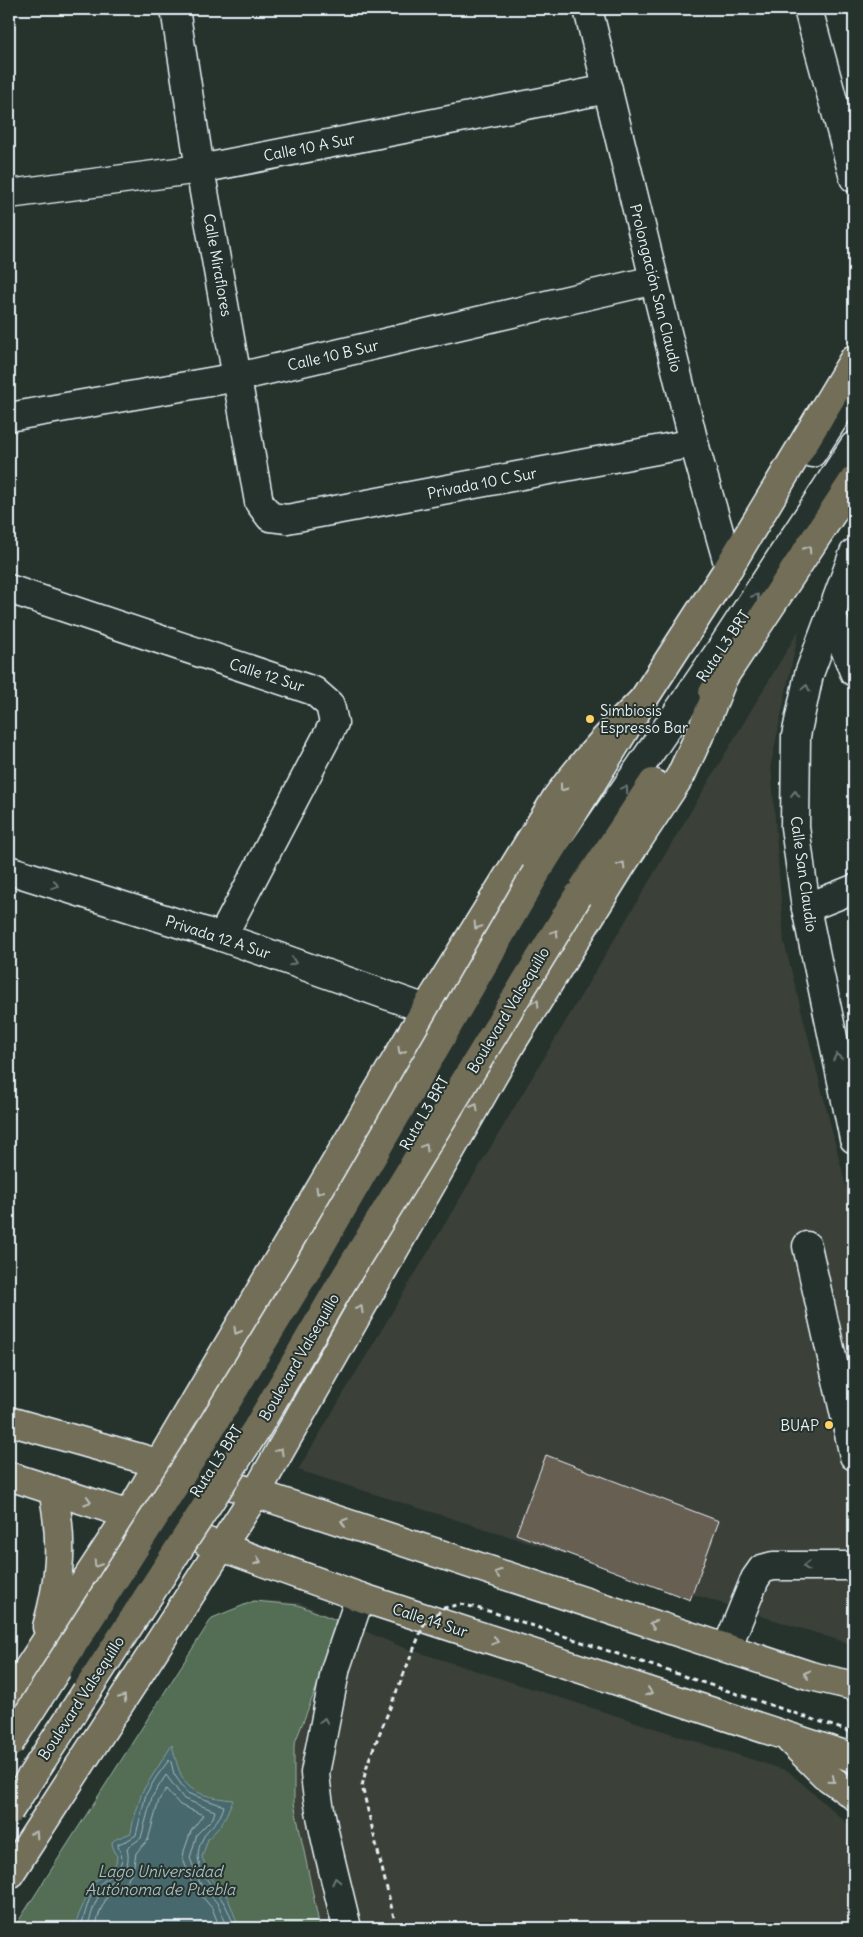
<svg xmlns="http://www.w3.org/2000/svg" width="863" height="1937" viewBox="0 0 863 1937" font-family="Delius,sans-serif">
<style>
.built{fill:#3a4038}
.green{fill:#526e55;stroke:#9db0a6}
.water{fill:#46676c;stroke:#879ea4}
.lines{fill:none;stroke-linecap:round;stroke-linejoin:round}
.shore{stroke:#a7bac0;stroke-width:1}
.building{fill:#685e52;stroke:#e8f1f8}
.minor-casing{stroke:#e8f1f8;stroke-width:31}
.major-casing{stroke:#e8f1f8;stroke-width:31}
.minor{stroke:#26332d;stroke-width:28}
.major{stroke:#726e59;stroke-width:28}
.minor-bridge-casing{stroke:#e8f1f8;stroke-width:31;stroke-linecap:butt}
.major-bridge-casing{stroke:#e8f1f8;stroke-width:31;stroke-linecap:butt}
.path-bridge{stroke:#e8f1f8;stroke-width:3;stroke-dasharray:5 4;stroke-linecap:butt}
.minor-bridge{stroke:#26332d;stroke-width:28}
.major-bridge{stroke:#726e59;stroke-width:28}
.oneway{stroke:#b9bdb8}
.oneway2{stroke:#6a7674}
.poi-dot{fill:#ffd166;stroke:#26332d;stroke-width:2}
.labels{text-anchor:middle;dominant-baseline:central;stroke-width:4;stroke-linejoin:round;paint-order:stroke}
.street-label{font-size:15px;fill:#e8f1f8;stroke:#26332d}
.poi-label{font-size:15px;fill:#e8f1f8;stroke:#26332d;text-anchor:start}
.water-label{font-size:16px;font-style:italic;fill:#a7bac0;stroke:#26332d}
</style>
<rect width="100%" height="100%" fill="#26332d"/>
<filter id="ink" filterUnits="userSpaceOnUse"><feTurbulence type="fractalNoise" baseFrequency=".02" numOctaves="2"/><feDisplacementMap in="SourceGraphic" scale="10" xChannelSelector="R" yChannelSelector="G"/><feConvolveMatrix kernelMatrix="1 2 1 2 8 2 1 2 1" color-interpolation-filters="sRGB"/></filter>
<g filter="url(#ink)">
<g class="built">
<polygon points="799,630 771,764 784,942 854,1217 854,1645 298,1470"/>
<polygon points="256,1600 300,1603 402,1647 788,1771 849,1825 854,1832 854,1928 21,1928 219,1619"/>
</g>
<polygon class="green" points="254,1601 298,1605 336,1620 319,1681 294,1745 294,1803 320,1928 14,1928 212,1618"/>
<path class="water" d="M172 1745C182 1787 187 1795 233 1800L222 1824 208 1839 202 1857 210 1878 228 1898 239 1928H73L93 1883 111 1869 116 1863 117 1856 113 1850 112 1842 116 1839 131 1833 133 1822 142 1792Z"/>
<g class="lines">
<g class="shore">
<path d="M80 1928C86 1915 87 1895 99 1885 106 1878 118 1873 121 1863 124 1855 118 1851 118 1844L128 1840 136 1835 146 1794 157 1776 169 1760 171 1762 174 1774 187 1793 224 1806C220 1823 209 1825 203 1838 189 1865 208 1879 222 1900 228 1908 231 1919 235 1928"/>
<path d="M87 1928C91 1916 94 1903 101 1892 113 1874 133 1876 127 1848L141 1838 152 1797 166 1775 184 1799 215 1811 213 1818 197 1834 190 1858 200 1883 218 1904 228 1928"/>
<polyline points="95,1928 100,1911 108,1895 125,1882 133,1871 136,1853 148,1840 159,1800 166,1789 180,1805 203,1815 191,1831 184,1851 183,1859 193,1886 212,1908 220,1928"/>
</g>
</g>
<polygon class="building" points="546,1455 719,1521 690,1600 516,1534"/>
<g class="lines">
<g class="minor-casing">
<g id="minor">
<polyline points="175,9 200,169 259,502 270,517 287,519 694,443"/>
<polyline points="588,9 694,443 729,567"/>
<polyline points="808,9 854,178"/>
<polyline points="9,194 200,169 608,89"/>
<polyline points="9,417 238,377 654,280"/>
<polyline points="812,453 854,387"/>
<polyline points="854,553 809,674 796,736 795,827 806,908 854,1139"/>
<polyline points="9,589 314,691 330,705 334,723 222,937"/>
<polyline points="832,616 854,672"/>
<polyline points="9,870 222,937 426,1009"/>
<polyline points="558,887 723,646 854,446"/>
<polyline points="806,908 854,889"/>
<polyline points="807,1246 854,1456"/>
<polyline points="727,1648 755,1579 762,1569 773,1566 854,1566"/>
<path d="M347 1928C336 1879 319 1822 315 1773L336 1667 360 1597"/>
</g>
</g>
<g class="major-casing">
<g id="major">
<polyline points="713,693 854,480"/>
<polyline points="536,873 643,700 729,567 854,359"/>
<polyline points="578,896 653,783"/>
<polyline points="9,1421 200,1475 811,1676 854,1686"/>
<polyline points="9,1476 145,1520"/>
<polyline points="205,1541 360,1597 854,1758"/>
<path d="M47 1627C61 1577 63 1541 53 1490"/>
<path d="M9 1698 129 1514 426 1009 557 797C583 762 611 731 643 700"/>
<polyline points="790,1740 825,1775 854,1796"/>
<polyline points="9,1875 256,1493 511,1044 623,863 681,775 704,725 723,678"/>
</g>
</g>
<use href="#minor" class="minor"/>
<use href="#major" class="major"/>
<g class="minor-bridge-casing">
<polyline id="minor-bridge" points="83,1673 251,1407 558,887"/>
</g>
<g class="major-bridge-casing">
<g id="major-bridge">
<polyline points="9,1744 199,1447 306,1271 536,873"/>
<polyline points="9,1811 257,1428 338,1289 578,896"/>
</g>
</g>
<polyline class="path-bridge" points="396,1926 362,1786 368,1762 424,1624 444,1608 461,1604 492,1612 854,1733"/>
<use href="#minor-bridge" class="minor-bridge"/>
<use href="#major-bridge" class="major-bridge"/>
</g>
<defs><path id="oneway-chevron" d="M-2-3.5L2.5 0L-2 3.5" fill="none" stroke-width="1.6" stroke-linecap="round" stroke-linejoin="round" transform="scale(1.25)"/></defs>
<g class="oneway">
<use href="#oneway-chevron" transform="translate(808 549) rotate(-57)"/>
<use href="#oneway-chevron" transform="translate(563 788) rotate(126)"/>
<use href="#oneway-chevron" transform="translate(622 865) rotate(-58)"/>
<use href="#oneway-chevron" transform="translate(477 926) rotate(122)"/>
<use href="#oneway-chevron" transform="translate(555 933) rotate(-59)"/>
<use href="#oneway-chevron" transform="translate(536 1003) rotate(-58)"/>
<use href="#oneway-chevron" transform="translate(401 1051) rotate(120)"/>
<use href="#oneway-chevron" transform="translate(475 1107) rotate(-60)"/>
<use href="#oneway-chevron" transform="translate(425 1147) rotate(-59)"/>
<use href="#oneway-chevron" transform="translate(319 1191) rotate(120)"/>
<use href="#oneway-chevron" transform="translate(360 1309) rotate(-60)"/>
<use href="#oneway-chevron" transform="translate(237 1331) rotate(120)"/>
<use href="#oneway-chevron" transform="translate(280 1451) rotate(-61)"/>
<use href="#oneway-chevron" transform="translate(88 1501) rotate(17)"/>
<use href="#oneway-chevron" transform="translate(344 1522) rotate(-162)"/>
<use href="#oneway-chevron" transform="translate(258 1561) rotate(20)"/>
<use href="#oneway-chevron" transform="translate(97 1564) rotate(123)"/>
<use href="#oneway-chevron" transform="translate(498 1573) rotate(-162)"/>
<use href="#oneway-chevron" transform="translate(653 1624) rotate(-162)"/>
<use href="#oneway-chevron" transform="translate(495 1641) rotate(18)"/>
<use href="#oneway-chevron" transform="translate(807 1674) rotate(-163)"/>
<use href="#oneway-chevron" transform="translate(649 1692) rotate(18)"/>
<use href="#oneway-chevron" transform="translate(123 1698) rotate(-57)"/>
<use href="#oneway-chevron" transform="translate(832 1780) rotate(39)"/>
<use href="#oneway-chevron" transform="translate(35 1834) rotate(-57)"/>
</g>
<g class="oneway2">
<use href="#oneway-chevron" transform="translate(756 597) rotate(-57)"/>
<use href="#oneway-chevron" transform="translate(806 688) rotate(-78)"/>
<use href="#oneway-chevron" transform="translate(625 789) rotate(-56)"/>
<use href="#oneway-chevron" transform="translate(795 794) rotate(-89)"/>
<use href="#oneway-chevron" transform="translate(55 885) rotate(18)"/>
<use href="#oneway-chevron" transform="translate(293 962) rotate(19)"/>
<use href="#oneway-chevron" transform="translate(837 1057) rotate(-102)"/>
<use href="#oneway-chevron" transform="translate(806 1566) rotate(180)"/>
<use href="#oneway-chevron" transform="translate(324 1721) rotate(-79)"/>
<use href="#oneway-chevron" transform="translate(336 1881) rotate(-103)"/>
</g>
</g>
<g class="poi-dot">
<circle cx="590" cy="719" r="5"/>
<circle cx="829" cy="1425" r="5"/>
</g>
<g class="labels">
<g class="street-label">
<text transform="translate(309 147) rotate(-11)">Calle 10 A Sur</text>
<text transform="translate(218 265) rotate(80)">Calle Miraflores</text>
<text transform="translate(656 288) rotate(76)">Prolongación San Claudio</text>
<text transform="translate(333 355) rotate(-13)">Calle 10 B Sur</text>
<text transform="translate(482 483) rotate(-11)">Privada 10 C Sur</text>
<text transform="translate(723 646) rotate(-56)">Ruta L3 BRT</text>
<text transform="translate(267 675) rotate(18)">Calle 12 Sur</text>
<text transform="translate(804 874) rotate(82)">Calle San Claudio</text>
<text transform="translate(218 937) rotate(18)">Privada 12 A Sur</text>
<text transform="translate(508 1010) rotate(-59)">Boulevard Valsequillo</text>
<text transform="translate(424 1113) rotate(-60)">Ruta L3 BRT</text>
<text transform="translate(299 1357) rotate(-60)">Boulevard Valsequillo</text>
<text transform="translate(216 1461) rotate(-57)">Ruta L3 BRT</text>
<text transform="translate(430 1620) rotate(18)">Calle 14 Sur</text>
<text transform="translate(81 1698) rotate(-57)">Boulevard Valsequillo</text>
</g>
<g class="poi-label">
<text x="600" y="710">Simbiosis<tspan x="600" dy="17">Espresso Bar</tspan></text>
<text x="819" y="1425" text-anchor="end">BUAP</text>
</g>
<g class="water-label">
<text x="160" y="1871">Lago Universidad<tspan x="160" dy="18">Autónoma de Puebla</tspan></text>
</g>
</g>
<rect width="863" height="1937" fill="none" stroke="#26332d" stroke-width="30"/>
<rect x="15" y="15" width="833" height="1907" fill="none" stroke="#e8f1f8" stroke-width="2" filter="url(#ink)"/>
</svg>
